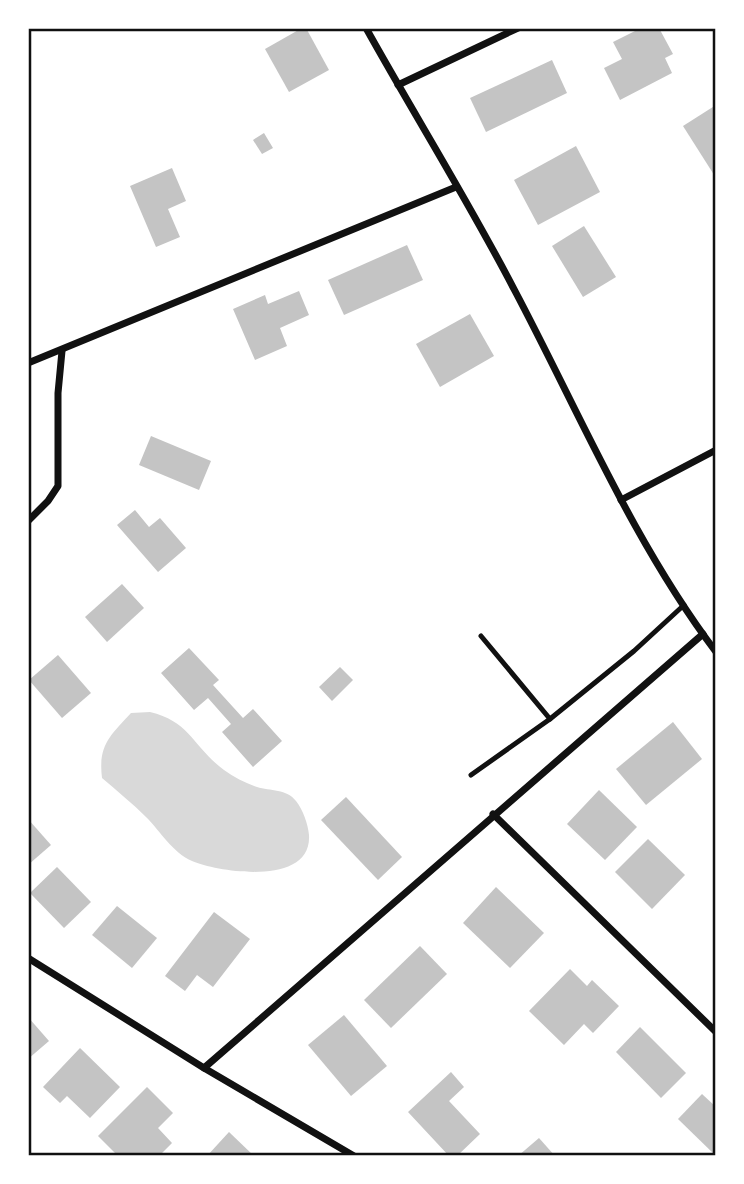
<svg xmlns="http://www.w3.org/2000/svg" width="744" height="1184" viewBox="0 0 744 1184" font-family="Inter,sans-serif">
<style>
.water{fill:#d9d9d9}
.building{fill:#c4c4c4}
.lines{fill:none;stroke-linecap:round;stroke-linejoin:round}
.service{stroke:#111;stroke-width:5}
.minor{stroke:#111;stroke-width:7}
.neatline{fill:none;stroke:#111;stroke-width:2.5}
</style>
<rect width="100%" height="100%" fill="#fff"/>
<path class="water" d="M150 712C191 722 193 747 224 770 234 777 245 783 257 787 270 791 287 789 296 801 303 810 308 824 309 835 312 886 221 873 192 861 172 852 161 832 146 817 132 803 117 791 102 778 98 745 110 736 131 713Z"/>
<g class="building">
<polygon points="302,28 306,28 329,70 289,92 265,49"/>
<polygon points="641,28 659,28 673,54 665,58 672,73 620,100 604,68 622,59 613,42"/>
<polygon points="552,60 567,93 486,132 470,98"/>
<polygon points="716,105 716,178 683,126"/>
<polygon points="264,133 273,148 262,154 253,140"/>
<polygon points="576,146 600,192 538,225 514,180"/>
<polygon points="172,168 186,201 168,209 180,237 156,247 130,186"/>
<polygon points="584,226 616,277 583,297 552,246"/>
<polygon points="407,245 423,280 344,315 328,280"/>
<polygon points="299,291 309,315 280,328 287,346 255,360 233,309 265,295 268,304"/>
<polygon points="470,314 494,356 440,387 416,344"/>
<polygon points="151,436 211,461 199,490 139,465"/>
<polygon points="135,510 149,527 160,518 186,548 158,572 117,525"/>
<polygon points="122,584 144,608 107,642 85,617"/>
<polygon points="189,648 219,680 213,685 243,718 253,709 282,741 253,767 222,732 231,724 208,698 194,710 161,673"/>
<polygon points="58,655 91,693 62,718 29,680"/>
<polygon points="340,667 353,680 332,701 319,687"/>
<polygon points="673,722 702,759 646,805 616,769"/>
<polygon points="599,790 637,827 605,860 567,824"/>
<polygon points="346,797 402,857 378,880 321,820"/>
<polygon points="28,819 51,845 28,865"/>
<polygon points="648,839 685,875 652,909 615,872"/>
<polygon points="57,867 91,902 64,928 30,893"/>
<polygon points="496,887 544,933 510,968 463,923"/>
<polygon points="117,906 157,938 132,968 92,935"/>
<polygon points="214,912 250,939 213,987 197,975 185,991 165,976"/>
<polygon points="420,946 447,974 391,1028 364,1000"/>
<polygon points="570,969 587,986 592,980 619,1006 593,1033 584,1024 564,1045 529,1011"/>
<polygon points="344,1015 387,1066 351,1096 308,1045"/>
<polygon points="28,1017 49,1041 28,1059"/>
<polygon points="640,1027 686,1073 661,1098 616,1052"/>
<polygon points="80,1048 120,1087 90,1118 67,1096 60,1103 43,1087"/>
<polygon points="451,1072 464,1087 449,1101 480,1134 457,1156 449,1156 408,1112"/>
<polygon points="147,1087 173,1113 158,1128 172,1143 159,1156 118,1156 98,1136"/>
<polygon points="702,1094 716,1107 716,1156 678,1119"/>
<polygon points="229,1132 254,1156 207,1156"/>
<polygon points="539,1138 555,1156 518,1156"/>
</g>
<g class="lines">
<g class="service">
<polyline points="481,636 550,719"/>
<polyline points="471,775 550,719 634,651 684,605"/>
</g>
<g class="minor">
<path d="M366 28C415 116 469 202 515 291 579 412 633 542 716 652"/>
<polyline points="398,85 518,28"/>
<polyline points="28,363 456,187"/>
<polyline points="621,500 716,450"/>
<polyline points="28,521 48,501 58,486 58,393 62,351"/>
<polyline points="493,814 716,1032"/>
<polyline points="28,958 204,1068 354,1156"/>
<polyline points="204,1068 703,634"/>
</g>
</g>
<rect width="744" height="1184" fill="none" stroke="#ffffff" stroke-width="60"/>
<rect x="30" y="30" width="684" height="1124" class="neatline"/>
</svg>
